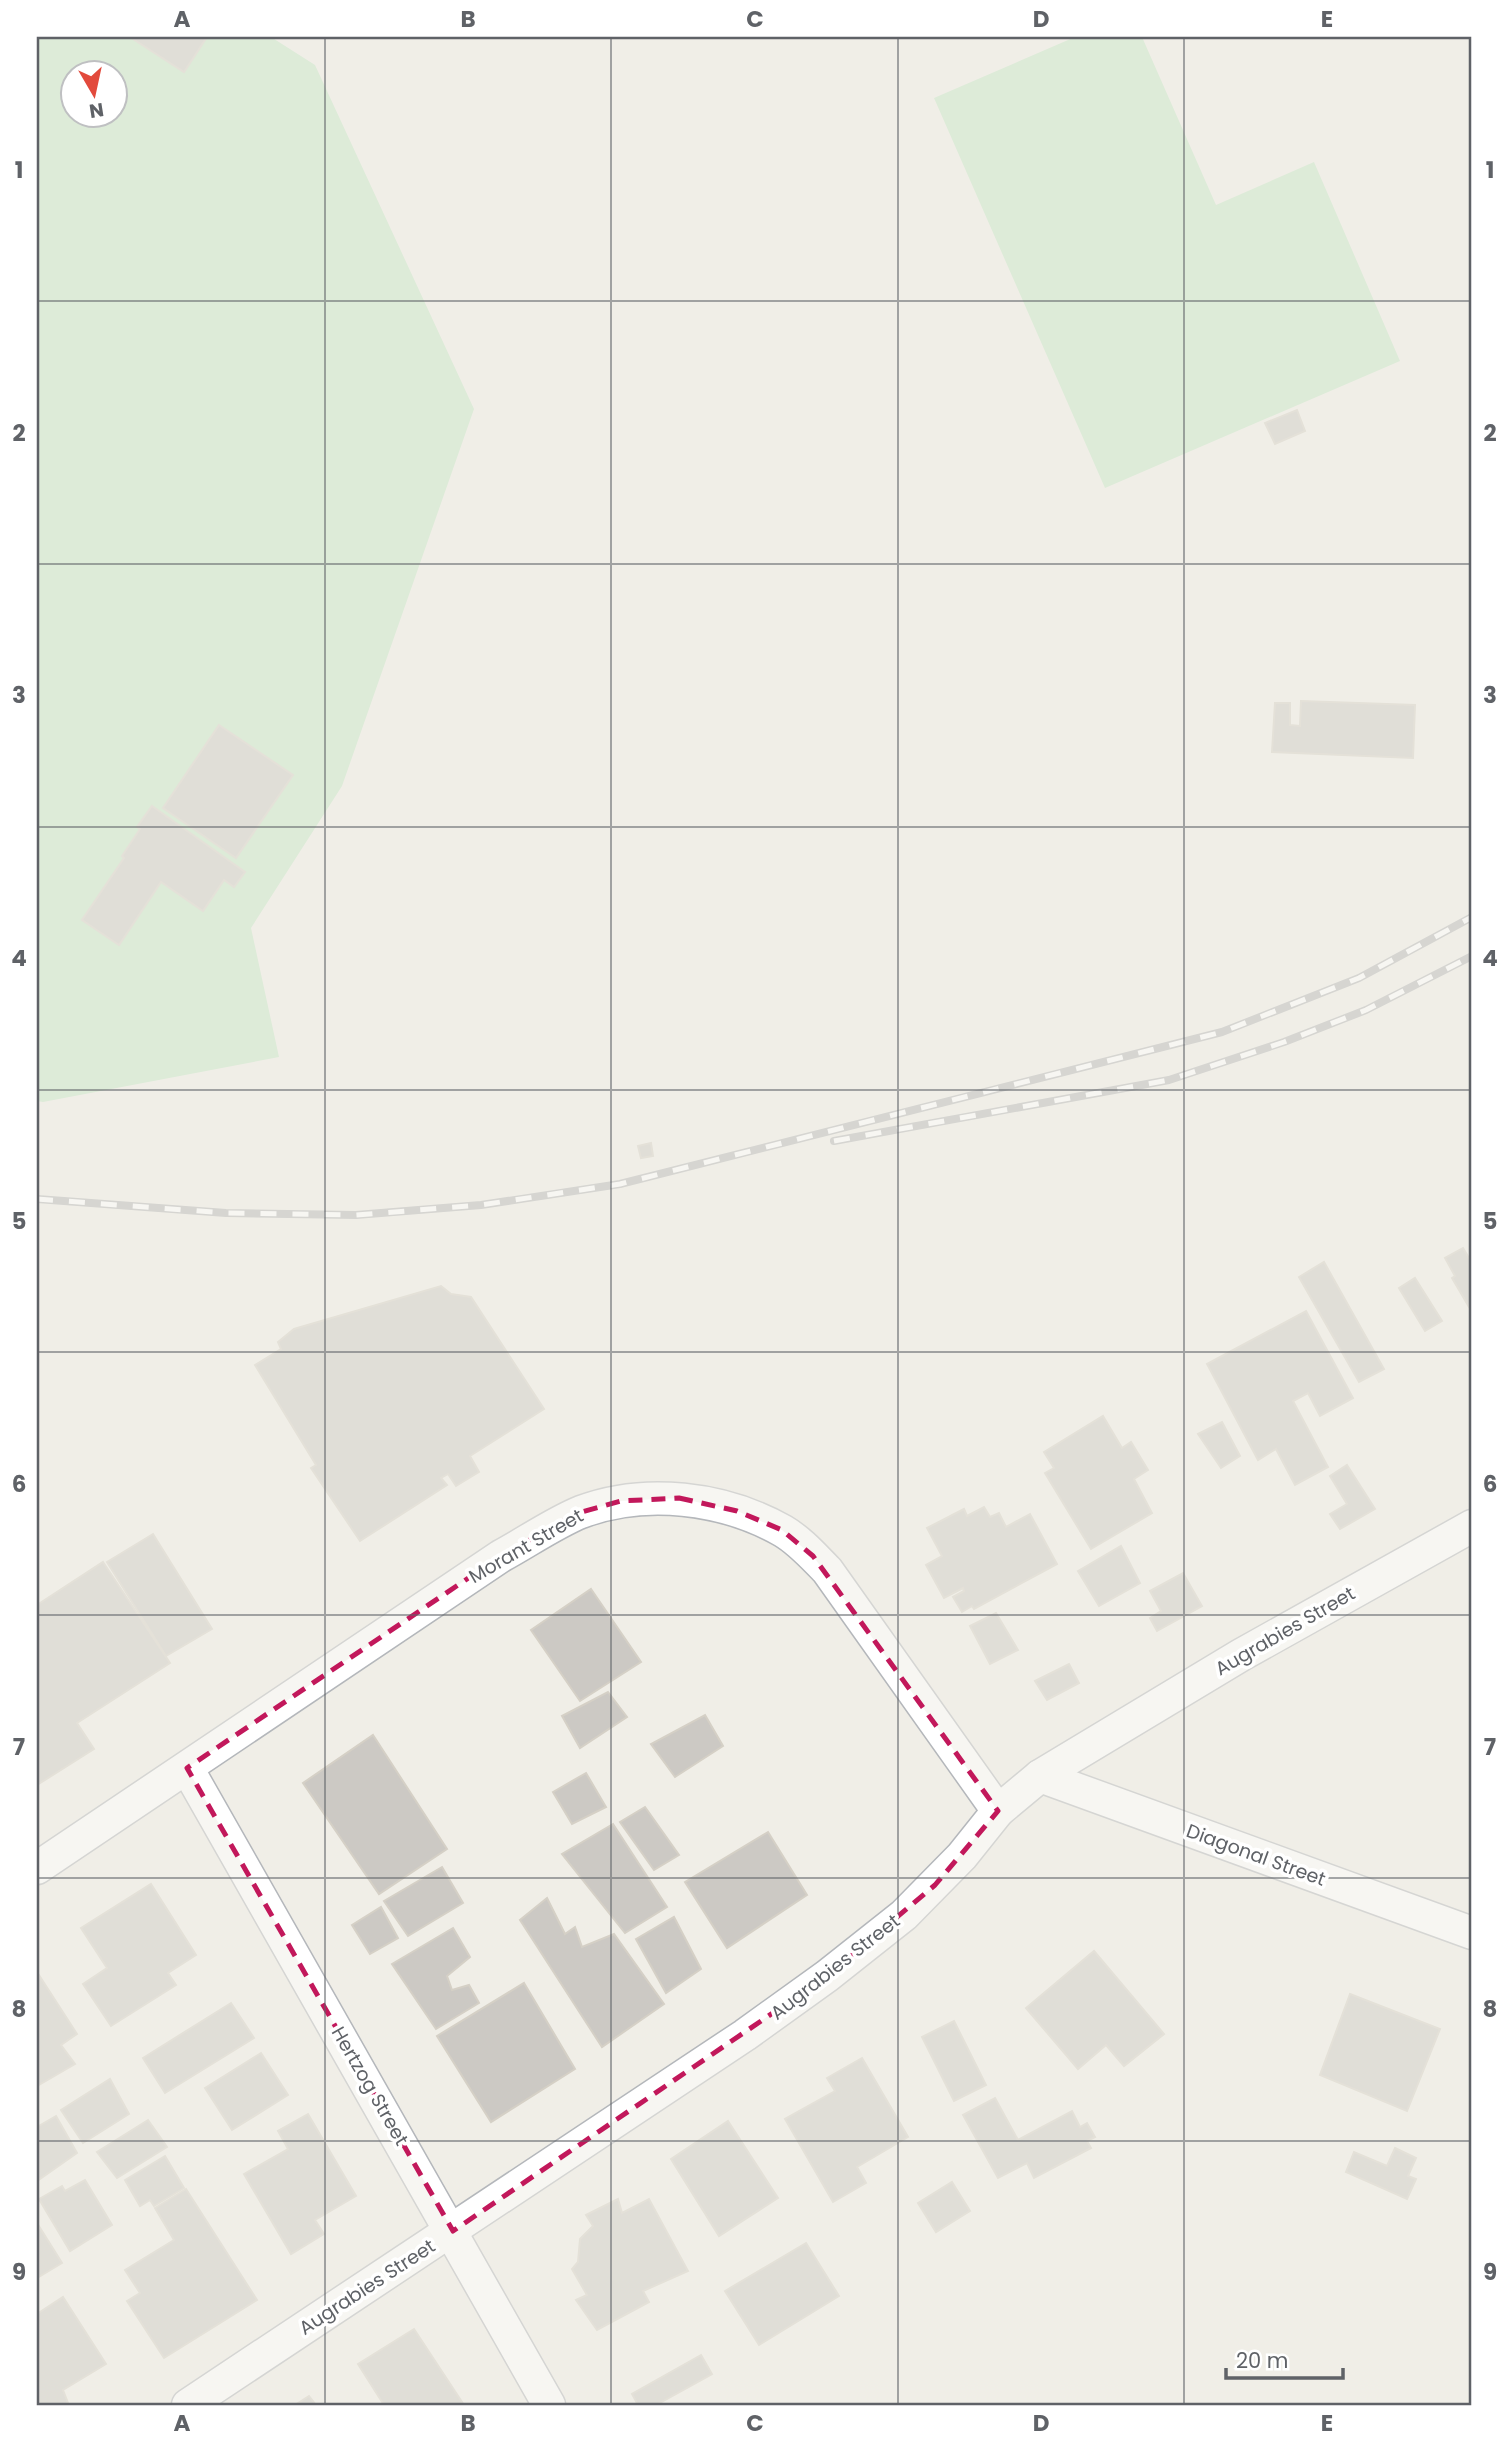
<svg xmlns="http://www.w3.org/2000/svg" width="1509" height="2442" viewBox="0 0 1509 2442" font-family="Poppins,sans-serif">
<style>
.green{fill:#c5e6c6;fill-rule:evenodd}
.building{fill:#ccc9c4;stroke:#d5d0c6;stroke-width:2}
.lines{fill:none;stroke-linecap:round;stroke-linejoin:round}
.street-casing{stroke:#b4b7bb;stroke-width:35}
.street{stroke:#fff;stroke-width:32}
.rail-casing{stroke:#b5b6b7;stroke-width:8}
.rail{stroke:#fff;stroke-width:5;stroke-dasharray:16;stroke-linecap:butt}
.marked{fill:none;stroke:#c2185b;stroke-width:5;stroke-dasharray:14 9;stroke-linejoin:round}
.grid{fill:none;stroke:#5f6267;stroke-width:2;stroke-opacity:0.55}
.labels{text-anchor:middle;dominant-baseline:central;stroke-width:7;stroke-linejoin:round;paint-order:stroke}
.street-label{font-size:19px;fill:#5f6267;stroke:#fff}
.neatline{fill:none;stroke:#5f6267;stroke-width:2.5}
.grid-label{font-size:23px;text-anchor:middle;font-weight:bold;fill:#5f6267}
</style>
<rect width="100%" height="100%" fill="#f0eee7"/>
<g class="green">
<path d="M37 37H271L315 65 474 409 342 786 251 928 279 1057 43 1102 37 1101ZM74 74H116V116H74Z"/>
<polygon points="1075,37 1142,37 1216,205 1314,162 1400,361 1105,488 934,98"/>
</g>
<g class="building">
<polygon points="130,37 207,37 184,72"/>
<polygon points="1297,410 1305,431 1275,444 1265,423"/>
<polygon points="1301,701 1415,705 1413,758 1272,752 1275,703 1290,703 1290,725 1300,726"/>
<polygon points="219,725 293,775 236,858 163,808"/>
<polygon points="152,806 245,872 234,887 224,880 203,911 161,882 119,945 82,920 124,858 122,856 140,829 137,827"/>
<polygon points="651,1143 653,1156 641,1158 638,1146"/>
<polygon points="1463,1248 1472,1263 1472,1312 1452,1278 1455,1276 1445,1258"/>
<polygon points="1324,1262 1384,1369 1359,1382 1299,1277"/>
<polygon points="1415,1278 1442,1321 1425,1331 1399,1288"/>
<polygon points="441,1286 451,1294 471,1297 544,1409 470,1456 479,1472 456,1486 448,1474 441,1478 447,1485 360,1541 311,1468 316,1465 255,1365 281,1349 278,1342 294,1329"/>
<polygon points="1306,1311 1353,1398 1320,1416 1308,1393 1293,1401 1328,1467 1295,1485 1276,1449 1258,1460 1207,1364"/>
<polygon points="1103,1416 1122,1448 1131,1442 1148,1470 1134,1479 1152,1513 1091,1549 1045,1473 1054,1468 1044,1452"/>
<polygon points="1222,1422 1240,1456 1221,1468 1198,1434"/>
<polygon points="1347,1465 1375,1509 1340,1529 1330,1514 1347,1504 1330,1476"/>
<polygon points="984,1507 990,1517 999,1513 1006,1527 1030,1514 1057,1564 974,1609 972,1606 962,1612 953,1597 964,1591 963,1588 944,1598 926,1565 942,1556 927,1528 964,1509 967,1516"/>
<polygon points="153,1534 212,1629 166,1656 107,1562"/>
<polygon points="1121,1546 1140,1583 1099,1606 1078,1571"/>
<polygon points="103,1562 170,1663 77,1723 94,1749 37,1785 37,1605"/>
<polygon points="1183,1573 1202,1606 1157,1631 1150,1618 1161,1611 1150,1591"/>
<polygon points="591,1589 641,1662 580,1701 531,1630"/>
<polygon points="996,1613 1018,1650 990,1664 970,1626"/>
<polygon points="1069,1664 1079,1683 1047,1700 1035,1681"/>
<polygon points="608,1692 627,1717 580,1748 562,1716"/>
<polygon points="705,1715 723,1746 675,1777 651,1744"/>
<polygon points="373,1735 447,1849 379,1894 303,1783"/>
<polygon points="586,1773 606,1807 572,1824 553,1792"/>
<polygon points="645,1807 679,1855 654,1870 620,1822"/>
<polygon points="613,1824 667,1907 625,1933 562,1854"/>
<polygon points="768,1832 807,1895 727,1948 685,1882"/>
<polygon points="442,1867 463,1903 408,1936 384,1901"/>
<polygon points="151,1884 196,1955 168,1973 176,1985 111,2026 83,1984 107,1968 81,1928"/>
<polygon points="547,1898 565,1934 575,1927 582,1947 614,1934 664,2004 602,2047 520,1920"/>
<polygon points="381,1907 398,1938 370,1954 352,1925"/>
<polygon points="674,1917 701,1969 666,1993 636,1939"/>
<polygon points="453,1928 470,1957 447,1976 452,1990 469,1985 479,2003 436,2029 392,1964"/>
<polygon points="1094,1951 1164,2034 1124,2066 1106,2045 1078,2069 1026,2008"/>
<polygon points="37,1972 77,2034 61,2045 75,2064 37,2086"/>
<polygon points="524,1983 575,2069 491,2122 437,2036"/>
<polygon points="1350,1994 1440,2029 1407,2111 1320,2075"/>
<polygon points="231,2003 254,2038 165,2093 143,2058"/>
<polygon points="954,2021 986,2085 954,2101 922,2037"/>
<polygon points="261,2053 288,2095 232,2130 205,2088"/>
<polygon points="862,2058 908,2137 857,2167 866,2183 833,2202 785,2119 835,2091 827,2078"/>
<polygon points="110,2079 129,2114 83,2143 61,2110"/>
<polygon points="995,2098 1018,2140 1072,2111 1080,2127 1087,2123 1095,2137 1087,2141 1091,2148 1034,2178 1027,2163 998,2178 963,2115"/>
<polygon points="308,2114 356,2196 315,2220 324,2234 291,2254 244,2174 288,2149 278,2131"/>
<polygon points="56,2116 77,2153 37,2181 37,2127"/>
<polygon points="148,2120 167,2147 117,2178 97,2152"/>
<polygon points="728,2121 778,2198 719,2236 671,2159"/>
<polygon points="1395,2148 1416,2158 1408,2176 1416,2179 1407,2199 1346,2172 1354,2152 1387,2166"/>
<polygon points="165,2156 184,2188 154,2206 150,2200 140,2206 125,2180"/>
<polygon points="85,2180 112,2225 70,2251 39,2199 62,2186 65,2191"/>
<polygon points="952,2182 970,2211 936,2232 918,2203"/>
<polygon points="186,2189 257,2300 164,2358 127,2301 140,2293 125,2270 174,2240 155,2208"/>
<polygon points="618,2199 622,2213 649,2199 688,2271 643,2291 649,2302 597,2330 576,2300 587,2295 572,2269 578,2262 580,2239 593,2226 586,2215"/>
<polygon points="37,2223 62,2263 37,2278"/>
<polygon points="806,2243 839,2296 759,2345 725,2291"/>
<polygon points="63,2297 106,2364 63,2390 68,2403 64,2405 37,2405 37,2314"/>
<polygon points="414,2329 464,2405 384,2405 358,2364"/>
<polygon points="701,2355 712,2374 656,2405 638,2405 632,2394"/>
<polygon points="309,2396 316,2405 295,2405"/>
</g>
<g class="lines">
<g class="street-casing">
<g id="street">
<polyline points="187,1768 549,2405"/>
<polyline points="1040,1776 1472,1933"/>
<path d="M37 1868 501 1556C527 1542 554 1523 581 1512 645 1488 723 1497 783 1531 800 1541 813 1556 827 1570L998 1811"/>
<polyline points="188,2405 745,2035 827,1976 904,1915 962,1856 998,1811 1040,1776 1241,1655 1472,1526"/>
</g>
</g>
<use href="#street" class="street"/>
<g class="rail-casing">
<g id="rail">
<polyline points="834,1141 1169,1080 1284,1042 1366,1010 1472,956"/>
<polyline points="37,1199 226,1213 356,1215 481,1205 620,1184 1222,1032 1359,978 1472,917"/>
</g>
</g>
<use href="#rail" class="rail"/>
</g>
<path d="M0 0H1509V2442H0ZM679 1498 737 1511 782 1530 813 1556 998 1811 935 1885 827 1976 453 2231 187 1768 501 1556 578 1513 621 1501Z" fill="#f0eee7" fill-opacity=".55" fill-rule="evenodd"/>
<path class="marked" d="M679 1498 737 1511 782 1530 813 1556 998 1811 935 1885 827 1976 453 2231 187 1768 501 1556 578 1513 621 1501Z"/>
<path class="grid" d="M325 37V2405M611 37V2405M898 37V2405M1184 37V2405M37 301H1472M37 564H1472M37 827H1472M37 1090H1472M37 1352H1472M37 1615H1472M37 1878H1472M37 2141H1472"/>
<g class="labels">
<g class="street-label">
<text transform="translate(526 1546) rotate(-30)">Morant Street</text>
<text transform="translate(1285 1631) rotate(-30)">Augrabies Street</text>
<text transform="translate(1256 1855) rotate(20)">Diagonal Street</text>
<text transform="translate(835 1967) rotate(-38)">Augrabies Street</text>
<text transform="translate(370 2086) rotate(60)">Hertzog Street</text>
<text transform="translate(367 2287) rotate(-33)">Augrabies Street</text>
</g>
</g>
<rect width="1509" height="2442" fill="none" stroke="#ffffff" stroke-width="77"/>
<g transform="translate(94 94) rotate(171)"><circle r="33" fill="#ffffff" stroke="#bfc0c2" stroke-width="2"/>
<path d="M0-5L12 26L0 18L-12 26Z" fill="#e24a3c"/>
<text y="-10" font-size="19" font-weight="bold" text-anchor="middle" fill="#5f6267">N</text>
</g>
<path d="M1226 2368v10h117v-10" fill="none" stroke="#5f6267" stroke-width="3.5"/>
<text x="1236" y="2368" font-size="21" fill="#5f6267" stroke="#ffffff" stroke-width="5" paint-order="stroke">20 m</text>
<rect x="38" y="38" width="1432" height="2366" class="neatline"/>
<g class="grid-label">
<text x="182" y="27">A</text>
<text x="468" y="27">B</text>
<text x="755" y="27">C</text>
<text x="1041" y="27">D</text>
<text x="1327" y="27">E</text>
<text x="19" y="178">1</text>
<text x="1490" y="178">1</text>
<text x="19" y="441">2</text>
<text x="1490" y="441">2</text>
<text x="19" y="703">3</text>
<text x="1490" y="703">3</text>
<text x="19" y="966">4</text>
<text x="1490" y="966">4</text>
<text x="19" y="1229">5</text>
<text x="1490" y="1229">5</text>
<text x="19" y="1492">6</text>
<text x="1490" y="1492">6</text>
<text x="19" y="1755">7</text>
<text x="1490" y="1755">7</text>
<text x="19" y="2017">8</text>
<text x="1490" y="2017">8</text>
<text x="19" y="2280">9</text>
<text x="1490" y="2280">9</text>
<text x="182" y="2431">A</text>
<text x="468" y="2431">B</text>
<text x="755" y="2431">C</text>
<text x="1041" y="2431">D</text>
<text x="1327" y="2431">E</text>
</g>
</svg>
